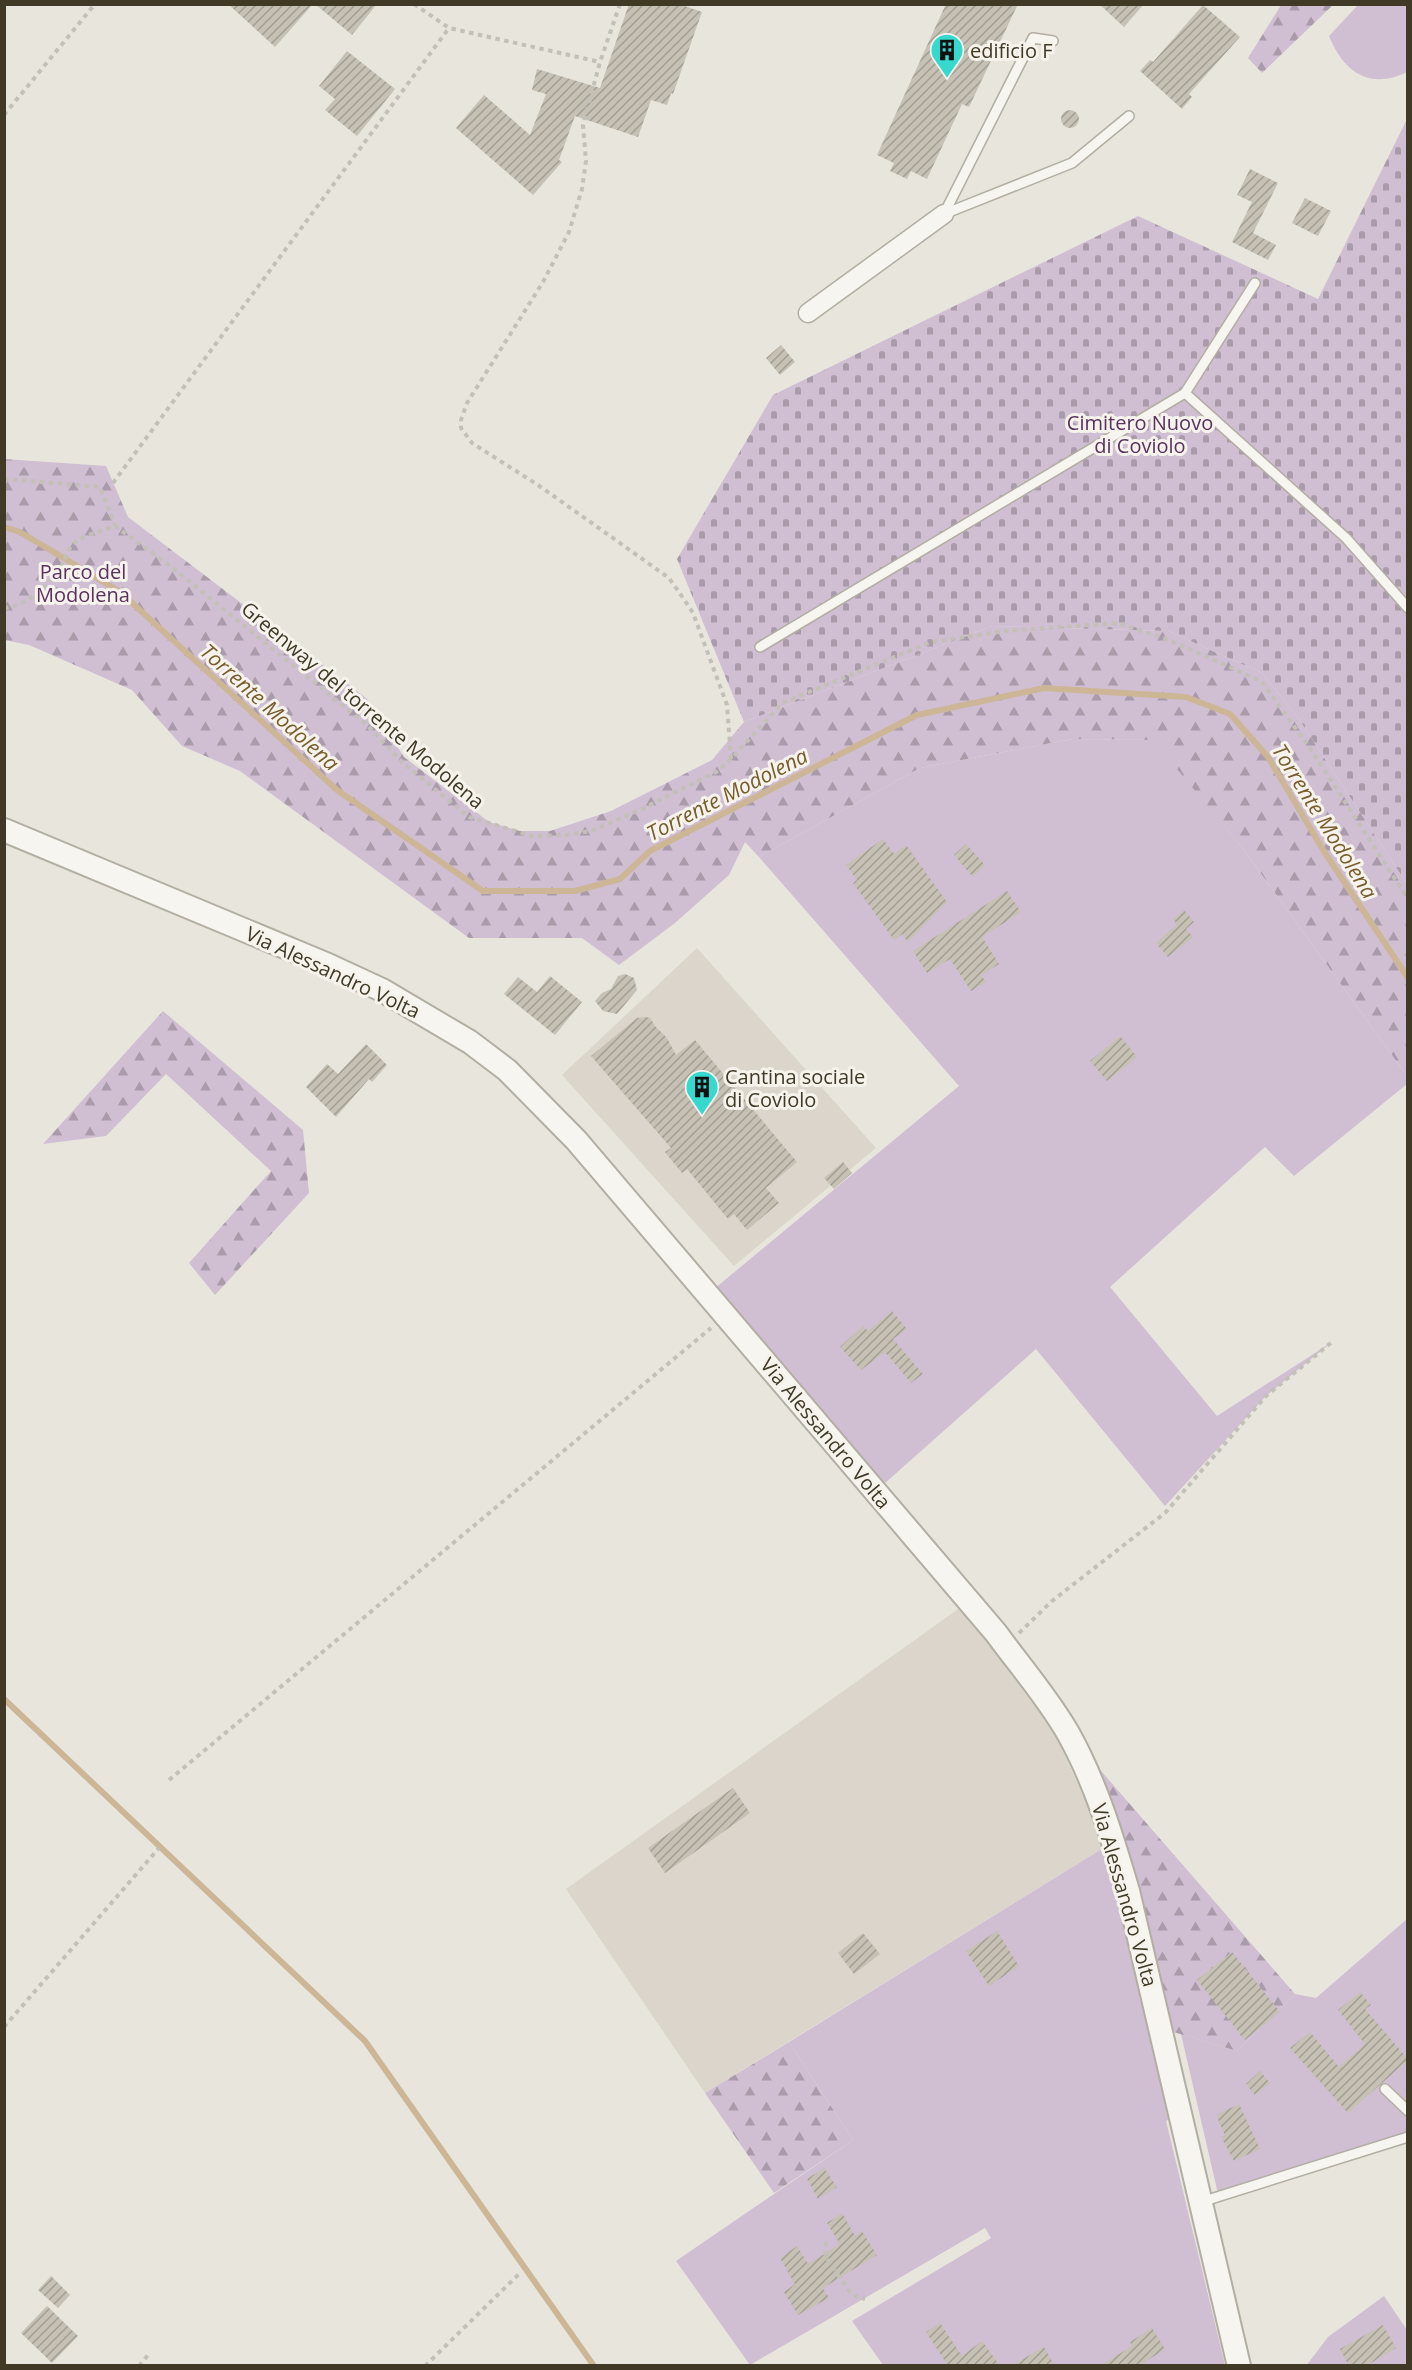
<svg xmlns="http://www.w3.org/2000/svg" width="1412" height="2370" viewBox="0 0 1412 2370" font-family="'Open Sans',sans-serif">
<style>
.built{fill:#dbd5cb}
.green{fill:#d0bed3}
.forest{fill:url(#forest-firs)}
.cemetery{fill:url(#cemetery-stones)}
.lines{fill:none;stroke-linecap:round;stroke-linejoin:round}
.stream{stroke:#ccb695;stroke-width:6}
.building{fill:url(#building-hatch)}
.service-casing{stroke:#b2aea2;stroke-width:12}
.minor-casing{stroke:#b2aea2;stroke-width:21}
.tertiary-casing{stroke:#b2aea2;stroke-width:26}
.path{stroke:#c3c0b7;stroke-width:4;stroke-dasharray:4.5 4.5;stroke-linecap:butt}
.service{stroke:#f6f5f0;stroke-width:9}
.minor{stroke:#f6f5f0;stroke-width:18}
.tertiary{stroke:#f6f5f0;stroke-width:22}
.labels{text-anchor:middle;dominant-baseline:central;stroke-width:6;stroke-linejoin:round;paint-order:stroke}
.poi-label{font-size:20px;fill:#403925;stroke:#f6f3ed;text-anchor:start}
.park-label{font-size:20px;fill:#59315d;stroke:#f6f3ed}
.street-label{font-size:20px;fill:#403925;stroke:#f6f3ed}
.water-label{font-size:21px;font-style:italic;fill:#775d2c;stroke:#f6f3ed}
</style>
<defs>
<pattern id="forest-firs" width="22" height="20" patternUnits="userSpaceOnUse" patternTransform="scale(1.5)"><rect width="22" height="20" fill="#d0bed3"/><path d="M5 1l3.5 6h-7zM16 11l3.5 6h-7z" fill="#aa9bab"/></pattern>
<pattern id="cemetery-stones" width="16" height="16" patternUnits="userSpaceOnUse" patternTransform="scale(1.5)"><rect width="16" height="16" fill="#d0bed3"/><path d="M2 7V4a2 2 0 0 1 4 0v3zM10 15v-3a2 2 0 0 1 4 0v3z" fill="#aa9bab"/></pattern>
<pattern id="building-hatch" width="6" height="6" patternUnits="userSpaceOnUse" patternTransform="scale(1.5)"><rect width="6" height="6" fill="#c6c1b4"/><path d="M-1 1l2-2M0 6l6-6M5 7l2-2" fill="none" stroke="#a29e92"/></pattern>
</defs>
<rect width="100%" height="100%" fill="#e8e5dd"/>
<g class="built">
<polygon points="697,948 876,1148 734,1266 562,1075"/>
<polygon points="961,1607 1053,1730 1095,1821 1113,1842 705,2093 566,1889"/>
</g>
<g class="green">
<path d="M1359 4 1407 5V72C1370 90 1344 73 1329 36Z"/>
<polygon points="1072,739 1154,740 1244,850 1407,1076 1407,1084 1294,1176 1265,1147 1110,1287 1217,1416 1332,1342 1266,1396 1165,1506 1036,1349 876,1491 708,1294 959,1086 759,857 920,768"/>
<polygon points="1113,1842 1180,2112 1166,2121 1225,2365 883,2365 852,2321 991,2238 985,2228 750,2365 676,2261 853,2140 789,2042"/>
<polygon points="1407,1919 1408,2141 1219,2198 1181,2034 1237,2051 1295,1994 1316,1998"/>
<polygon points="1384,2296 1407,2330 1407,2365 1306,2366 1328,2337"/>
</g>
<g class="forest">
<polygon points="1281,5 1333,5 1262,73 1248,58"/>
<polygon points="4,459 106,466 128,517 366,698 404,757 489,822 520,831 550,831 611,811 712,760 744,722 992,626 1168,631 1262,673 1299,719 1407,884 1407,1076 1244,850 1153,740 1072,739 920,768 759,857 745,842 729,875 675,923 619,965 582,938 469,938 240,771 182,746 132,690 29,645 5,640"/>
<polygon points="163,1011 303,1130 309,1193 215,1295 189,1263 271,1171 166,1074 106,1136 43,1144"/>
<polygon points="1068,1733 1295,1994 1237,2051 1160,2028"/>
<polygon points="789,2042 853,2140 774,2193 705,2093"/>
</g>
<polygon class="cemetery" points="1407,119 1407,884 1299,719 1262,673 1168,631 992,626 744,722 677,559 773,395 1138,216 1318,299"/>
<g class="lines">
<g class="stream">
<polyline points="4,527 20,532 119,591 337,790 483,891 575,891 620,879 650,851 917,715 1044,688 1186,697 1230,714 1268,757 1325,853 1408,978"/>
<polyline points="4,1699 365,2041 594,2366"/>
</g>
</g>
<g class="building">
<polygon points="228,4 313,4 275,47"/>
<polygon points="315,4 377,4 352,35"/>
<polygon points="629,4 679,4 702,12 673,94 671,93 667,105 651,100 638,137 575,116 559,160 562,162 533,195 456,128 484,95 530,135 546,94 532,90 537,69 600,88"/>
<polygon points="946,4 1018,4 969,107 962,104 927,179 911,171 907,179 890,171 894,163 877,155"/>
<polygon points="1099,4 1144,4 1124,27"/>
<polygon points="1203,5 1240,37 1189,94 1192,97 1182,109 1140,71 1150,60 1153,62"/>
<polygon points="347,51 395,89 357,136 325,110 335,99 319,86"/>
<circle cx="1070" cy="119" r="9"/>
<polygon points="1250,169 1278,183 1253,233 1276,245 1268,260 1232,242 1252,202 1237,195"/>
<polygon points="1305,198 1331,211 1318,236 1292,223"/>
<polygon points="781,345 795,362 780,375 766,358"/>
<polygon points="883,839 894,854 906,845 947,902 908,942 902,934 894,940 853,883 857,880 846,865"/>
<polygon points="966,844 985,865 973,877 954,855"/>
<polygon points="1007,891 1021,912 982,937 999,964 981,975 986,982 971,991 950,959 927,973 913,951"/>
<polygon points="1184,910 1194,922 1186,929 1193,937 1168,957 1156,943 1177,924 1173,919"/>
<polygon points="625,974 634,978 637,990 617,1014 603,1011 595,1001 602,993 611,989 618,976"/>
<polygon points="550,976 582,1002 555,1035 504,994 518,977 537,992"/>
<polygon points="646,1017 650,1018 655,1026 667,1038 676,1055 695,1040 797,1162 766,1188 779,1203 747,1230 734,1214 728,1219 687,1169 682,1173 665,1152 671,1148 591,1056 637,1018"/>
<polygon points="1120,1036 1137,1057 1107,1081 1090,1061"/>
<polygon points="366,1044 387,1065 372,1082 369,1079 336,1117 306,1087 327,1064 338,1074"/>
<polygon points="843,1162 852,1173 834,1189 824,1178"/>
<polygon points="892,1311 907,1329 893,1339 923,1374 911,1383 885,1352 861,1370 840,1347 863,1326 868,1331"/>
<polygon points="733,1788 750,1813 665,1873 648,1848"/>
<polygon points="997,1931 1019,1966 989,1986 966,1951"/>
<polygon points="863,1933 880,1954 854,1974 838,1953"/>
<polygon points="1232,1952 1280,2012 1245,2040 1197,1980"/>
<polygon points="1360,1992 1371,2005 1365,2009 1407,2058 1407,2061 1348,2113 1290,2048 1310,2032 1339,2067 1365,2044 1338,2010"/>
<polygon points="1260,2071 1270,2083 1255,2095 1246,2084"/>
<polygon points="1239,2104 1260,2149 1234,2161 1221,2137 1225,2135 1216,2115"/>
<polygon points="824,2168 837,2187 818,2199 807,2179"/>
<polygon points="842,2213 855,2236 862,2231 877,2255 823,2288 829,2298 798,2315 784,2292 795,2284 780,2258 797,2246 808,2264 840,2244 827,2223"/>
<polygon points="51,2276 70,2295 58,2308 38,2290"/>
<polygon points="47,2306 78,2336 52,2363 21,2333"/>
<polygon points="940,2323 962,2356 982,2341 1000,2366 948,2366 926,2332"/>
<polygon points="1383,2325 1396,2348 1366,2366 1349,2366 1340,2349"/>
<polygon points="1152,2328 1165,2349 1139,2366 1100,2366 1132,2346 1130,2342"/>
<polygon points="1044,2347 1055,2366 1011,2366"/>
</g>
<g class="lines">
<g class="service-casing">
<g id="service">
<polyline points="944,214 1033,38 1053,41"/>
<polyline points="944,214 1072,163 1129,116"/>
<polyline points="1185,393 1346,538 1408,608"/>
<polyline points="760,647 1185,393 1255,283"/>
<polyline points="1385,2089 1408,2111"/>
<polyline points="1201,2202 1408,2137"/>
</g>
</g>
<g class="minor-casing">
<polyline id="minor" points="808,313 944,214"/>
</g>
<g class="tertiary-casing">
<path id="tertiary" d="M4 830 328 965 382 990 470 1042 507 1070 576 1140 996 1633C1020 1666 1048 1698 1068 1733 1096 1783 1112 1837 1128 1891L1239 2366"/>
</g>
<g class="path">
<polyline points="414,4 449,28 600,62"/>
<polyline points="620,4 600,62 583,125 586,161 582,189 569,232 543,282 467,403 461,420 461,428 472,443 538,485 603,531 669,578 681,595 693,613 727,705 731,759"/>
<polyline points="4,115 95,4"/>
<polyline points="4,479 100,487 115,525"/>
<polyline points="113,483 449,28"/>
<path d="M4 608C26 607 50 584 61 567 65 561 67 551 72 545 82 535 102 531 115 526L169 565 367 725 402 762 469 817 532 836 566 835 591 831 642 809 716 772 731 759 782 703 931 642 1005 631 1118 623 1169 640 1261 681 1310 748 1408 899"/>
<polyline points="1019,1633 1052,1601 1165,1513 1266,1396 1332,1342"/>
<polyline points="169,1780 711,1328"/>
<polyline points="4,2027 159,1848"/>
<polyline points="826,2242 825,2256 852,2295 865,2299"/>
<polyline points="139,2366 148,2355"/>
<polyline points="425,2366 519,2274"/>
</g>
<use href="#service" class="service"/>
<use href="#minor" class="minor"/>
<use href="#tertiary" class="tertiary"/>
</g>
<defs>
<g id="building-pin" transform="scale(1.725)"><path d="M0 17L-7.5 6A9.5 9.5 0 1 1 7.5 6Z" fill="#37d9cf" stroke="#f6f3ed"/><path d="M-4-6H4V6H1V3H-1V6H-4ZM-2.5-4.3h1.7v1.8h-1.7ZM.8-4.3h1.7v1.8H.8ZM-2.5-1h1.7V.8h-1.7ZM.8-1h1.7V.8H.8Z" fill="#111"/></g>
</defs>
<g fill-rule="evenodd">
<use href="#building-pin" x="947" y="50"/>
<use href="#building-pin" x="702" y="1087"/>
</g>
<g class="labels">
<g class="poi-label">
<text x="970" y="50">edificio F</text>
<text x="725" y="1076">Cantina sociale<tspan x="725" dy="23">di Coviolo</tspan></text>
</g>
<g class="park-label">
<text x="1140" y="422">Cimitero Nuovo<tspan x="1140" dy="23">di Coviolo</tspan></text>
<text x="83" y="571">Parco del<tspan x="83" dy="23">Modolena</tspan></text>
</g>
<g class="street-label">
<text transform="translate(363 705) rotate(40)">Greenway del torrente Modolena</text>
<text transform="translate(333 972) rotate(25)">Via Alessandro Volta</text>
<text transform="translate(826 1433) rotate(50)">Via Alessandro Volta</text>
<text transform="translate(1125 1895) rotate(74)">Via Alessandro Volta</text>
</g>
<g class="water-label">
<text transform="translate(270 707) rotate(42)">Torrente Modolena</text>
<text transform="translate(727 794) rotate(-27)">Torrente Modolena</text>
<text transform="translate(1325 821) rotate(58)">Torrente Modolena</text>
</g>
</g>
<rect width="1412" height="2370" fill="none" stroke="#403925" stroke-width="12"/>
</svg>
